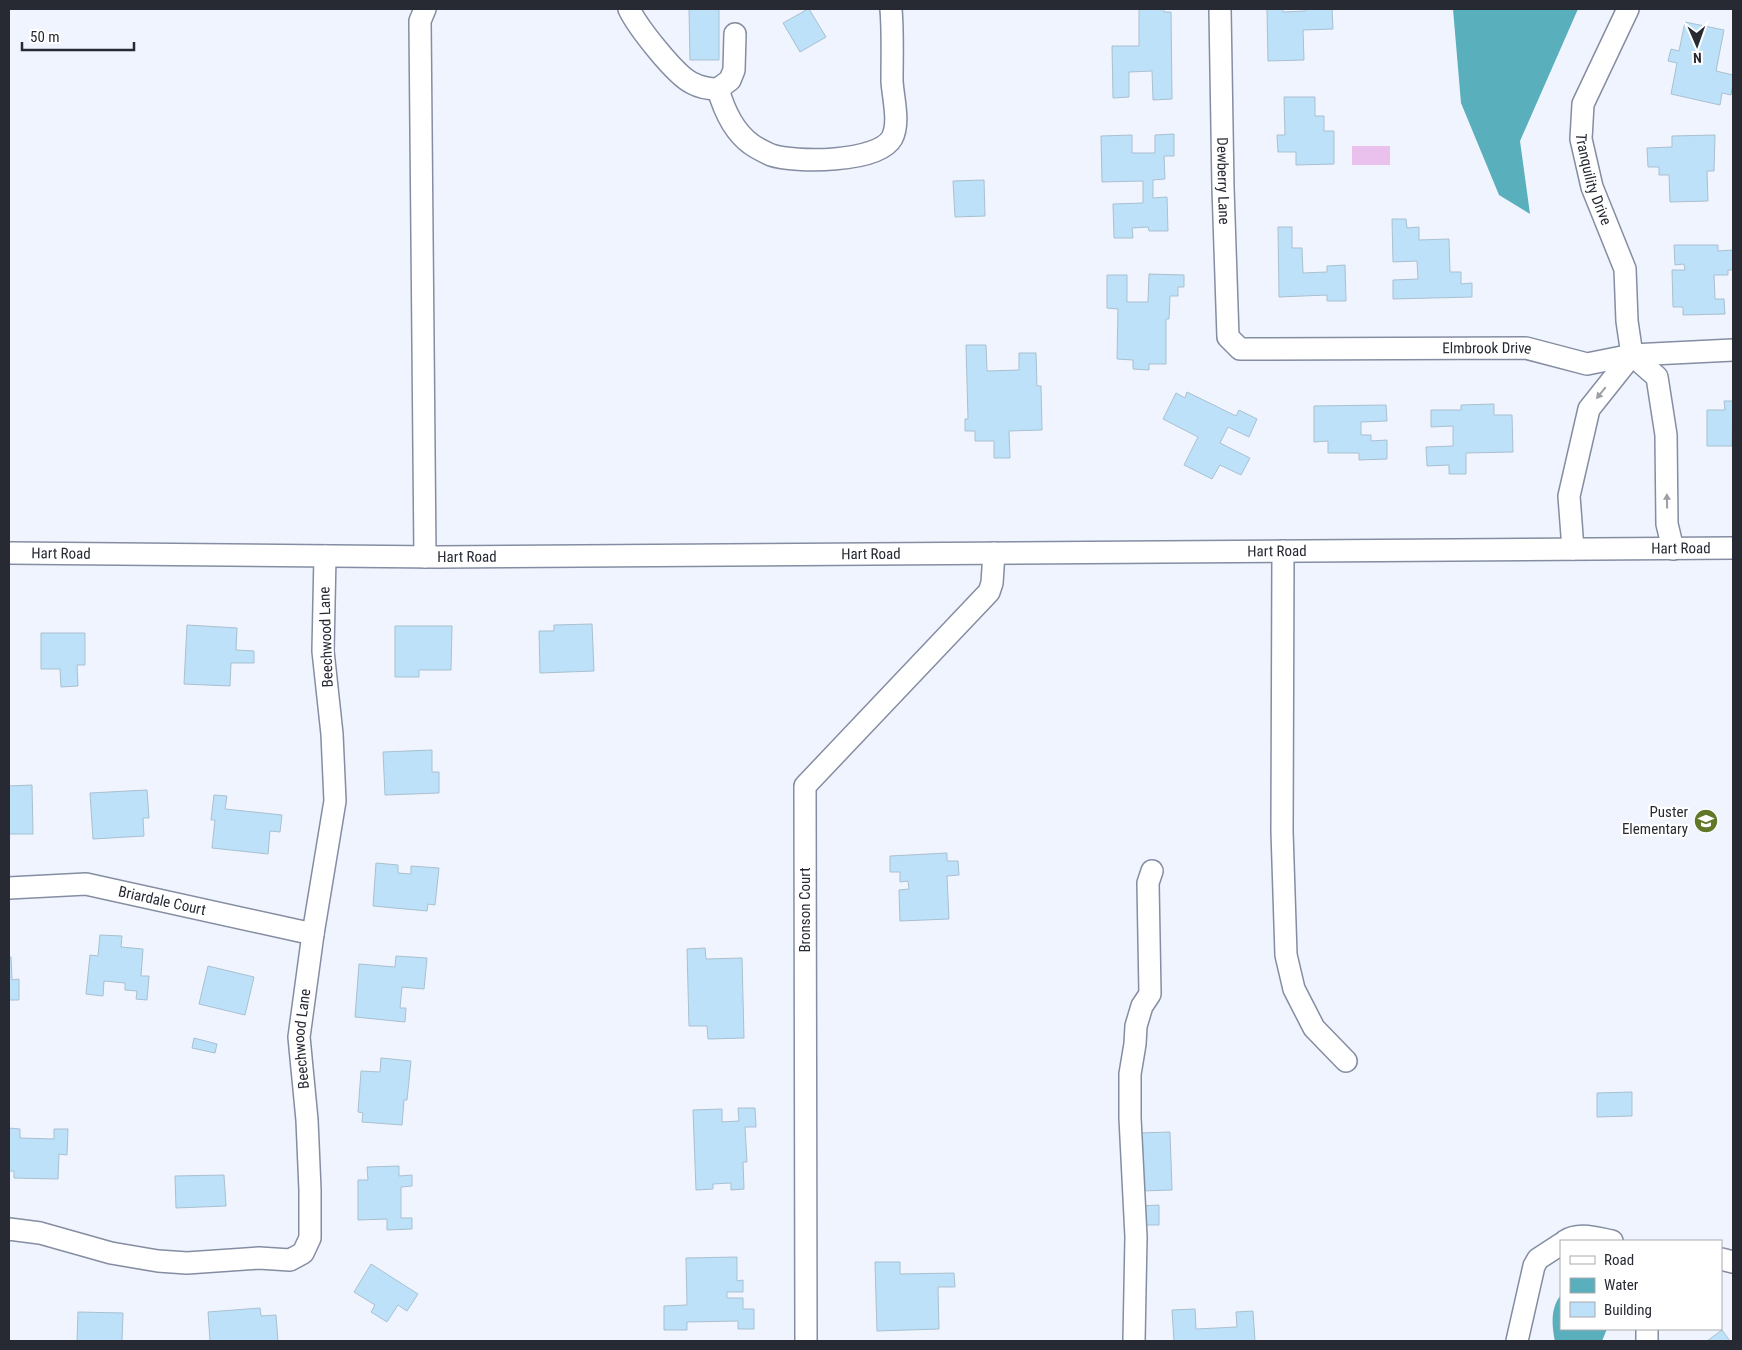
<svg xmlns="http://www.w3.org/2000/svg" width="1742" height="1350" viewBox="0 0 1742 1350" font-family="'Roboto Condensed',sans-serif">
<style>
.green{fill:#eac0ed}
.water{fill:#5aafbc}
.building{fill:#bde1f9;stroke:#a9c0d0}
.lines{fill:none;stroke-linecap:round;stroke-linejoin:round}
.minor-casing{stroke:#848da2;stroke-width:24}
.minor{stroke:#fff;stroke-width:21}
.oneway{fill:#9e9fa3}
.labels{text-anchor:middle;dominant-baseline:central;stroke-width:4.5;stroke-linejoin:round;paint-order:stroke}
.street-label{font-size:15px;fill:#272a33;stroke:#fff}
.poi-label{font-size:15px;fill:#272a33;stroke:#fff;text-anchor:end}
</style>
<rect width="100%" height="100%" fill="#f0f4fe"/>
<rect class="green" x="1352" y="146" width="38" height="19"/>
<g class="water">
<polygon points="1453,9 1578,9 1520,141 1530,214 1499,195 1461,103"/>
<path d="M1561 1295V1329H1607L1602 1341H1555C1552 1326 1550 1308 1561 1295Z"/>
</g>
<g class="building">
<polygon points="689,9 719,9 719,60 690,60"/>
<polygon points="808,9 809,9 826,37 800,52 783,23"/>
<polygon points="1139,9 1164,9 1164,12 1171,12 1172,99 1153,100 1152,71 1129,72 1129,97 1113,98 1112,46 1139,46"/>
<polygon points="1267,9 1283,9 1283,12 1306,11 1306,9 1332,9 1333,29 1303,30 1304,60 1268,61"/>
<polygon points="1685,22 1724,30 1716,71 1733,75 1733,83 1731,95 1722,93 1720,105 1671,94 1677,63 1668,61 1671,49 1679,51"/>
<polygon points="1284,97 1315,97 1315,116 1324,116 1324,131 1334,131 1334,164 1296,165 1296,152 1278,152 1277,135 1285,135"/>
<polygon points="1174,134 1174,156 1164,156 1165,179 1153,180 1153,198 1167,197 1168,231 1149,231 1148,227 1132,228 1133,238 1114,238 1113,204 1143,203 1143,181 1102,182 1101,136 1132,135 1132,153 1155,153 1155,135"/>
<polygon points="1715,135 1714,171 1707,171 1708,201 1670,202 1669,175 1659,175 1659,167 1648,167 1647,148 1672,147 1672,136"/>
<polygon points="984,180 985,216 955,217 953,181"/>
<polygon points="1392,219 1406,219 1407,228 1419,227 1419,240 1449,239 1450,272 1461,272 1461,284 1472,283 1472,297 1393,299 1393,280 1418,279 1417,261 1393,262"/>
<polygon points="1278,227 1292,227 1292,248 1302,248 1303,273 1327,272 1327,266 1345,265 1346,301 1327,301 1327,295 1279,297"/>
<polygon points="1674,245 1718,245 1718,251 1733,250 1733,270 1728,270 1728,275 1714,275 1715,299 1724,299 1725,314 1683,315 1683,307 1673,307 1672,270 1685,270 1684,264 1675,265"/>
<polygon points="1149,274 1184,275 1184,287 1178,287 1178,296 1170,296 1169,319 1166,319 1166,364 1149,364 1149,370 1133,369 1133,360 1117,359 1118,309 1107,308 1107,275 1127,275 1127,302 1148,302"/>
<polygon points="966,345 986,345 987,371 1019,370 1019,353 1036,353 1037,386 1041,386 1042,430 1009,431 1010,458 994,458 994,441 975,441 975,431 965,431 965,419 968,419"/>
<polygon points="1187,392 1236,416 1239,410 1257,419 1249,437 1228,427 1220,443 1250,458 1241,475 1220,465 1212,479 1184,465 1198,437 1163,419 1176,393 1185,398"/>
<polygon points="1724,401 1733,401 1732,446 1707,446 1707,410 1725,410"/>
<polygon points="1494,404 1494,415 1512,415 1513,452 1466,453 1466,474 1449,474 1449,465 1427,466 1426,447 1453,446 1453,426 1431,427 1431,410 1461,410 1461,405"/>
<polygon points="1386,405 1387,421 1361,422 1361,435 1371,435 1371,441 1387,440 1387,459 1359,460 1359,453 1328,453 1328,441 1314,442 1314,406"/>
<polygon points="592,624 594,671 540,673 539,631 554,631 554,625"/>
<polygon points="187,625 237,628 236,650 254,651 254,663 231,663 230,686 184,684"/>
<polygon points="395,626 452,626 451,670 419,670 419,677 395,677"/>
<polygon points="41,633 85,633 85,665 77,665 78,686 61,687 60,669 41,669"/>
<polygon points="432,750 432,772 439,772 439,793 385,795 383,752"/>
<polygon points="32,785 33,834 9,834 9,786"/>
<polygon points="147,790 149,818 143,818 144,836 93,839 90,793"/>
<polygon points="214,795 227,796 225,809 282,815 280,832 270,831 268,854 212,848 215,820 211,820"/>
<polygon points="947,853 947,861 958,861 959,875 947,876 949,919 900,921 899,890 909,889 908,881 900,882 900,872 890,872 890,856"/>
<polygon points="376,863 398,865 398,873 411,874 411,866 439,868 435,905 428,904 427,911 373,906"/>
<polygon points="100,935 122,936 121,947 143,949 141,976 149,976 147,1000 136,999 137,991 125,990 125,983 104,981 103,996 86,994 90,955 98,956"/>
<polygon points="705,948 706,959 742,958 744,1038 708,1039 707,1026 689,1026 687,949"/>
<polygon points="396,956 427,958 424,989 402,987 400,1008 406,1008 405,1022 355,1017 359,964 395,967"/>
<polygon points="9,957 11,957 12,980 19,979 19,1000 9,1000"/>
<polygon points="208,966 254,977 245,1015 199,1004"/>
<polygon points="194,1038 217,1044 215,1053 192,1048"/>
<polygon points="381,1058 411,1061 407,1100 404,1100 402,1125 362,1122 363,1113 358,1112 361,1071 380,1072"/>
<polygon points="1632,1092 1632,1116 1597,1117 1597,1093"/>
<polygon points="738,1108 755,1108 756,1127 745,1127 747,1162 743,1162 744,1189 731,1190 731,1183 713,1184 713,1189 696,1190 693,1110 722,1109 722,1122 739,1121"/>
<polygon points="9,1128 20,1129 20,1138 54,1139 54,1129 68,1129 67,1155 59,1154 58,1179 14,1178 14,1171 9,1171"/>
<polygon points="1170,1132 1172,1190 1141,1191 1139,1133"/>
<polygon points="399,1166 399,1176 412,1175 412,1186 401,1187 401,1218 412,1218 412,1229 387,1230 387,1219 358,1220 358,1180 368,1180 367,1167"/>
<polygon points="224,1175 226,1206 176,1208 175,1176"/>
<polygon points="1159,1205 1159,1225 1141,1225 1141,1206"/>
<polygon points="737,1257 737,1281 743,1280 743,1292 727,1292 727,1298 743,1298 743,1309 754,1309 754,1329 738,1329 738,1321 687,1322 687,1330 664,1330 664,1306 687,1305 686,1258"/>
<polygon points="875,1262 900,1262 900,1274 954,1273 955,1287 938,1287 939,1329 877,1331"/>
<polygon points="371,1264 418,1294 407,1311 398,1305 387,1322 371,1312 375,1305 354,1292"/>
<polygon points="260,1308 261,1316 276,1315 278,1341 210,1341 208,1312"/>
<polygon points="1195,1309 1196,1329 1237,1327 1236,1312 1253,1311 1255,1341 1174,1341 1172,1310"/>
<polygon points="78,1312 123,1313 122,1341 77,1341"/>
<polygon points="1722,1330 1730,1341 1707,1341"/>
</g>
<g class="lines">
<g class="minor-casing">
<g id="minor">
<path d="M629 9C637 26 675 75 692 83 701 88 709 89 718 89L730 80 734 70 735 34"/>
<path id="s1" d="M1220 9 1223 188 1228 337 1240 349 1526 348 1587 364 1632 355 1733 350"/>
<path id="s2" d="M1628 9 1583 104 1581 139 1592 187 1625 269 1627 321 1632 355 1657 377 1666 435 1667 524 1673 549"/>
<path d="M718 89C724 110 733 131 751 144 756 148 765 152 771 155 795 163 878 163 892 138 900 123 893 98 892 81 892 57 893 33 891 9"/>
<polyline points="1573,549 1569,496 1589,409 1632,355"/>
<polyline points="1283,551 1282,831 1286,955 1294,989 1314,1028 1346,1061"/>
<path id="s3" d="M9 553 438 557 1733 548"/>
<polyline points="425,557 420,21 425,9"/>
<path id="s4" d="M9 888 86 884 313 934"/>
<path id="s5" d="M9 1229 40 1233 111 1253 158 1261 187 1263 259 1258 290 1260 303 1253 310 1238V1190L307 1120 299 1037 313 934 335 801 332 734 323 651 325 556"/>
<path d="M1565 1241C1579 1232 1596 1238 1612 1241"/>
<polyline points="1721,1259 1733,1262"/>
<polyline points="806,1341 805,786 989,592 992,583 994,553"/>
<polyline points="1134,1341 1136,1237 1130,1118 1130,1074 1135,1044 1136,1026 1142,1006 1150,994 1148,883 1152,871"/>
<polyline points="1517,1341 1534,1266 1538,1259 1561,1244"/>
<polyline points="1647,1341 1647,1329"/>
</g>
</g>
<use href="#minor" class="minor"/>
</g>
<defs><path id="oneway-solid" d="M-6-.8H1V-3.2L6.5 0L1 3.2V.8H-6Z" transform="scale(1.25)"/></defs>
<g class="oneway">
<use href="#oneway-solid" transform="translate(1601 393) rotate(129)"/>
<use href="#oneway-solid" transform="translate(1667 501) rotate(-91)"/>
</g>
<defs>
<g id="school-disc" transform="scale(1.25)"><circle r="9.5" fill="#627829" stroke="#fff"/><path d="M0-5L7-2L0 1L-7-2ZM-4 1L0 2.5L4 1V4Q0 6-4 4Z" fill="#fff"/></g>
</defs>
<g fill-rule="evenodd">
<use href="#school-disc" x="1706" y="821"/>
</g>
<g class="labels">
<g class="street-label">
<text stroke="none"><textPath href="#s2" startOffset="182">Tranquility Drive</textPath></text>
<text stroke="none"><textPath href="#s1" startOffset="172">Dewberry Lane</textPath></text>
<text stroke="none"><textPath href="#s1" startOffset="592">Elmbrook Drive</textPath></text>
<text stroke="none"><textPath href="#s3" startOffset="1672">Hart Road</textPath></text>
<text stroke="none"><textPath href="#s3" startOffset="1268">Hart Road</textPath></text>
<text stroke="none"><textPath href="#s3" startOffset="52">Hart Road</textPath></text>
<text stroke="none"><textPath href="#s3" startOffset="862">Hart Road</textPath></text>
<text stroke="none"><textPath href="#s3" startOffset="458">Hart Road</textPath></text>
<text transform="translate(326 637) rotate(-92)">Beechwood Lane</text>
<text stroke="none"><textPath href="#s4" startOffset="155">Briardale Court</textPath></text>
<text transform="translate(805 910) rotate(-90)">Bronson Court</text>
<text stroke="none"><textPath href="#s5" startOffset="516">Beechwood Lane</textPath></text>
</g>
<g class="poi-label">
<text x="1688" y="812">Puster<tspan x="1688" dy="17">Elementary</tspan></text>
</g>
</g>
<rect width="1742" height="1350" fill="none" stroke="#272a33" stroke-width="20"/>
<rect x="1560" y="1240" width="162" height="90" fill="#ffffff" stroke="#a9aaad"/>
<rect x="1570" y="1256" width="25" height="8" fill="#ffffff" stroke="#a9aaad"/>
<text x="1604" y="1265" font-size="15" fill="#272a33">Road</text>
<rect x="1570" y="1278" width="25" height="15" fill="#5aafbc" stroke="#a9aaad"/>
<text x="1604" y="1290" font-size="15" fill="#272a33">Water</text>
<rect x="1570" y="1302" width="25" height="15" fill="#bde1f9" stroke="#a9aaad"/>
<text x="1604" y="1315" font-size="15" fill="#272a33">Building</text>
<g transform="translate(1697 45) rotate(178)" stroke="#ffffff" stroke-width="4" paint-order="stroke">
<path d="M0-4L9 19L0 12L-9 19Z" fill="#272a33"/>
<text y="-8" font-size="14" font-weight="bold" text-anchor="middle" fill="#272a33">N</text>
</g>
<path d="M22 42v8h112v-8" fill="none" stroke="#272a33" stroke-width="2.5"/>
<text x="30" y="42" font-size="15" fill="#272a33" stroke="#ffffff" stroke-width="4" paint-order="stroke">50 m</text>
</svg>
